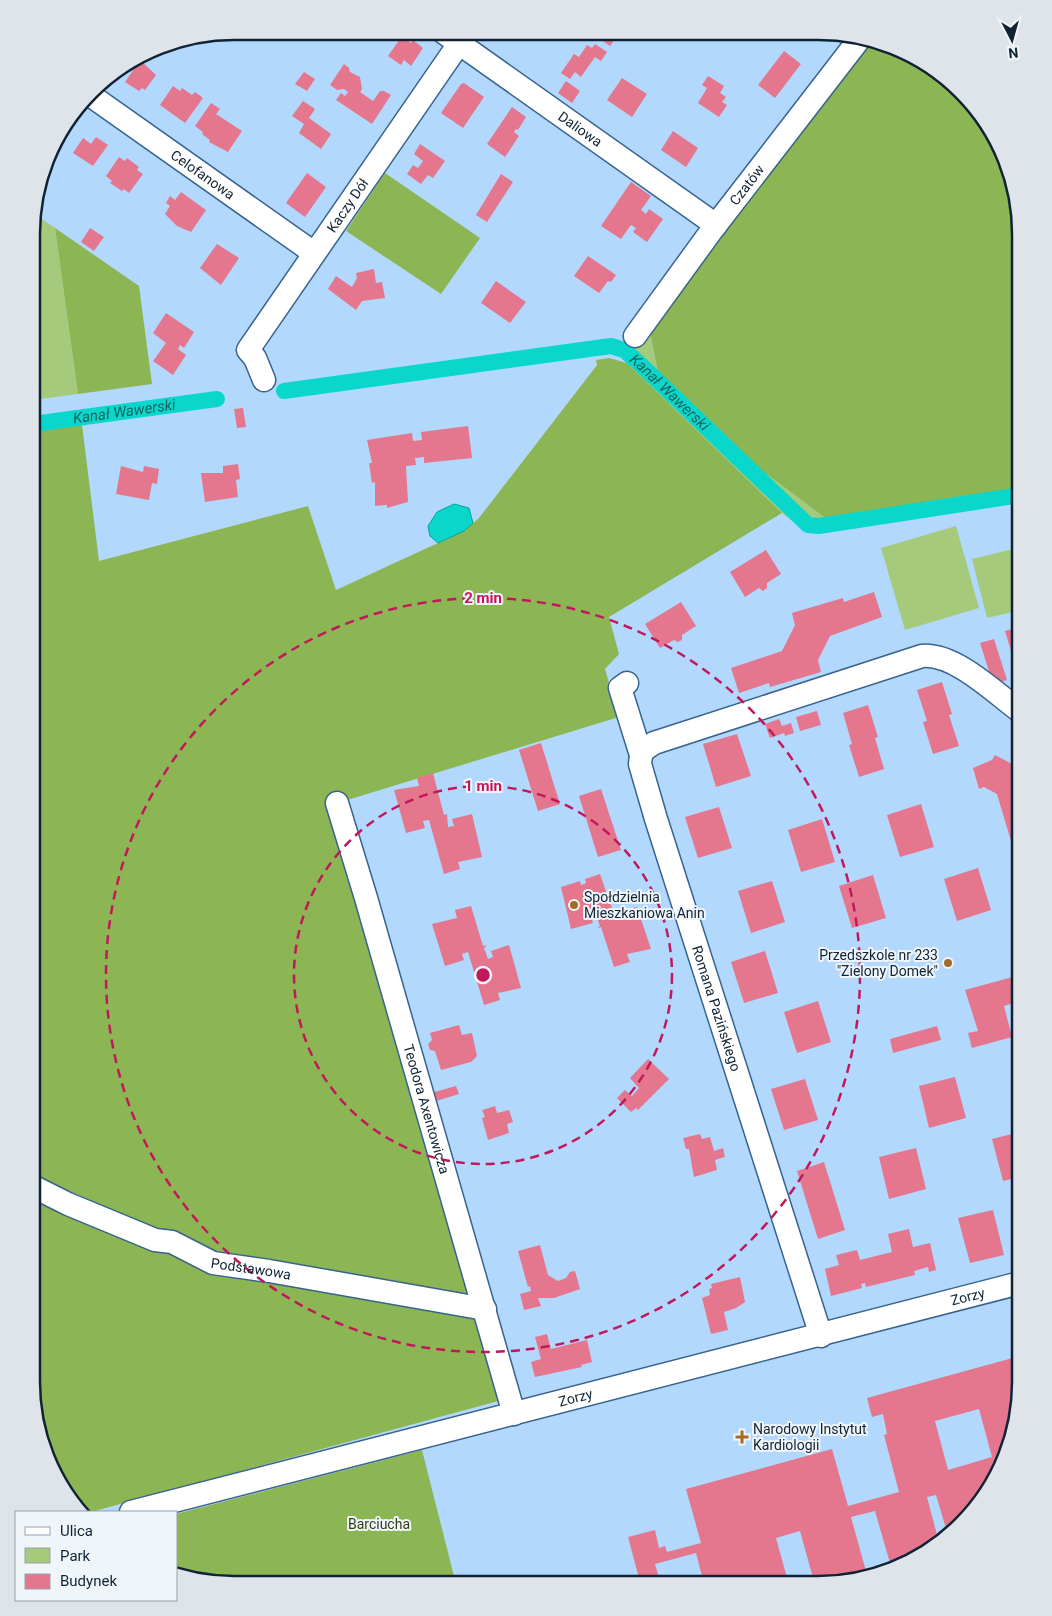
<svg xmlns="http://www.w3.org/2000/svg" width="1052" height="1616" viewBox="0 0 1052 1616" font-family="Roboto,sans-serif">
<style>
.green{fill:#a6ca7b}
.forest{fill:#8cb653}
.water{fill:#09d7cc;stroke:#0ba19e}
.lines{fill:none;stroke-linecap:round;stroke-linejoin:round}
.canal{stroke:#09d7cc;stroke-width:16}
.building{fill:#e4778d;fill-rule:evenodd}
.minor-casing{stroke:#37638d;stroke-width:25}
.minor{stroke:#fff;stroke-width:22}
.ring{fill:none;stroke:#c2185b;stroke-width:2.5;stroke-dasharray:9 6}
.poi-dot{fill:#a26c26;stroke:#f0f5fa;stroke-width:2}
.labels{text-anchor:middle;dominant-baseline:central;stroke-width:4;stroke-linejoin:round;paint-order:stroke}
.street-label{font-size:14px;fill:#102334;stroke:#f0f5fa}
.poi-label{font-size:14px;fill:#102334;stroke:#f0f5fa;text-anchor:start}
.park-label{font-size:14px;fill:#2f4017;stroke:#f0f5fa}
.water-label{font-size:15px;font-style:italic;fill:#1f625d;stroke:#f0f5fa}
.rim{fill:none;stroke:#102334;stroke-width:2.5}
.centre{fill:#c2185b;stroke:#f0f5fa;stroke-width:2.5}
.ring-label{font-size:15px;text-anchor:middle;font-weight:bold;fill:#c2185b;stroke:#f0f5fa;stroke-width:4;stroke-linejoin:round;paint-order:stroke}
</style>
<rect width="100%" height="100%" fill="#b2d8fe"/>
<g class="green">
<polygon points="33,213 55,228 78,394 33,400"/>
<path d="M650 332 658 374 760 469 828 520 852 517 856 528C821 532 811 537 782 513L627 363 631 351Z"/>
<polygon points="956,526 979,608 905,630 881,548"/>
<polygon points="1017,548 1021,563 1021,610 987,618 972,559"/>
</g>
<g class="forest">
<polygon points="872,40 895,47 941,73 979,111 1005,156 1021,234 1021,490 828,520 760,469 658,373 650,332 655,317"/>
<polygon points="385,173 480,238 441,294 346,231"/>
<polygon points="55,228 139,286 152,384 78,394"/>
<polygon points="609,358 627,363 782,513 609,617 619,654 605,669 619,717 344,801 326,803 400,1045 473,1299 221,1256 32,1175 33,431 82,425 99,561 308,506 336,590 464,531 479,518 597,365 596,360"/>
<path d="M32 1196 150 1243 478 1315 502 1400 91 1512H80C29 1461 31 1369 31 1303 31 1267 31 1231 32 1196Z"/>
<polygon points="422,1450 456,1584 208,1583 176,1575 176,1514"/>
</g>
<polygon class="water" points="454,504 469,508 473,523 464,531 438,543 430,536 428,526 437,512"/>
<g class="lines">
<g class="canal">
<path id="s1" d="M284 391 611 346 624 350 640 364 808 525 819 526 1021 495"/>
<path id="s2" d="M33 424 217 399"/>
</g>
</g>
<g class="building">
<polygon points="596,32 620,32 610,46 594,35"/>
<polygon points="402,36 411,43 413,40 423,48 411,66 404,60 401,65 388,56"/>
<polygon points="595,44 607,52 601,61 595,57 581,77 575,72 570,79 561,73 574,54 579,57 587,45 592,48"/>
<polygon points="784,51 801,64 775,98 758,85"/>
<polygon points="140,60 156,75 145,90 142,88 139,91 125,82"/>
<polygon points="344,64 349,68 350,72 360,77 362,89 360,92 373,101 380,91 384,91 391,95 372,124 336,100 341,93 345,96 348,92 344,89 337,90 330,85"/>
<polygon points="304,72 315,79 307,91 295,84"/>
<polygon points="708,76 724,86 720,93 726,97 722,102 727,105 719,117 698,103 707,88 702,85"/>
<polygon points="622,78 647,94 632,117 607,100"/>
<polygon points="566,81 580,91 572,103 558,93"/>
<polygon points="464,83 484,97 463,128 441,113 461,84"/>
<polygon points="173,86 180,91 182,88 192,95 195,92 203,98 185,123 160,105"/>
<polygon points="303,101 315,109 309,118 331,134 321,149 299,133 304,124 292,116"/>
<polygon points="211,103 220,109 216,114 242,131 228,152 209,142 210,140 202,134 203,132 195,126"/>
<polygon points="512,107 526,117 518,130 516,129 514,132 519,136 505,157 487,144"/>
<polygon points="673,131 698,148 686,167 661,150"/>
<polygon points="96,137 108,145 93,166 73,153 83,138 91,144"/>
<polygon points="420,144 445,161 433,178 428,175 421,184 407,174 413,165 418,168 423,161 414,154"/>
<polygon points="119,157 125,161 127,158 139,167 137,170 143,174 129,193 124,189 122,191 110,183 112,181 106,176"/>
<polygon points="307,173 326,187 305,217 286,203"/>
<polygon points="501,174 513,182 487,222 476,215"/>
<polygon points="631,182 651,196 641,210 646,214 649,209 663,219 647,242 633,232 636,228 631,225 621,239 601,226"/>
<polygon points="181,192 206,210 191,232 177,226 165,214 170,206 166,203 170,196 175,200"/>
<polygon points="90,228 104,237 94,251 81,242"/>
<polygon points="217,244 239,258 221,285 200,268"/>
<polygon points="588,256 616,275 611,282 608,281 599,293 574,276"/>
<polygon points="374,269 376,283 382,282 385,298 362,301 356,310 328,289 336,276 352,287 357,278 356,273"/>
<polygon points="496,281 526,302 510,323 481,303"/>
<polygon points="166,313 194,332 184,348 180,345 178,349 186,355 173,375 153,361 166,343 153,333"/>
<polygon points="243,408 246,427 237,428 234,409"/>
<polygon points="468,426 472,458 424,463 424,457 415,458 416,465 406,466 408,502 387,508 387,505 375,506 375,482 372,483 369,463 372,463 367,440 412,433 413,441 422,440 421,432"/>
<polygon points="238,464 240,479 236,480 238,497 205,502 201,473 223,473 223,466"/>
<polygon points="121,466 143,472 144,466 159,469 157,484 152,483 149,500 116,494"/>
<polygon points="766,550 781,574 767,583 767,588 763,591 759,588 745,597 730,572"/>
<polygon points="874,592 882,617 830,636 818,660 821,672 770,687 769,683 739,693 731,668 782,651 795,625 792,613 843,598 844,602"/>
<polygon points="681,602 696,626 682,635 682,640 678,642 674,640 660,648 645,624"/>
<polygon points="1021,626 1021,662 1015,664 1005,631"/>
<polygon points="994,639 1007,680 993,684 980,643"/>
<polygon points="942,682 952,714 949,715 959,746 933,754 923,722 927,721 917,690"/>
<polygon points="868,705 878,737 875,738 884,769 859,777 849,745 852,744 843,713"/>
<polygon points="817,711 821,725 800,731 796,717"/>
<polygon points="779,719 782,726 791,723 794,733 785,736 784,733 770,738 765,724"/>
<polygon points="737,734 751,776 716,787 703,744"/>
<polygon points="541,743 560,804 538,811 519,750"/>
<polygon points="995,755 1018,767 1015,772 1018,781 1016,782 1021,798 1021,838 1011,841 997,794 984,787 979,789 973,768 992,760"/>
<polygon points="433,773 444,815 447,814 448,827 454,826 452,819 472,814 482,857 458,862 460,869 444,874 429,820 423,821 425,828 406,833 394,790 419,786 417,778"/>
<polygon points="601,789 621,850 598,857 579,796"/>
<polygon points="921,804 934,847 900,857 887,815"/>
<polygon points="719,807 732,848 698,858 685,817"/>
<polygon points="822,819 835,862 801,872 788,830"/>
<polygon points="978,868 991,910 957,921 944,879"/>
<polygon points="600,874 616,920 621,919 619,912 637,907 651,949 627,954 630,962 614,967 601,927 597,928 600,926 596,915 591,916 593,923 571,929 561,887 580,881 581,885 584,884 586,883 585,879"/>
<polygon points="873,875 886,918 852,928 839,886"/>
<polygon points="772,881 785,922 751,933 738,891"/>
<polygon points="471,906 483,946 487,945 484,948 488,959 493,957 491,951 509,945 521,988 498,993 500,1000 484,1005 468,952 462,954 464,960 445,966 432,924 457,918 455,910"/>
<polygon points="765,951 778,993 744,1003 731,962"/>
<polygon points="1020,975 1020,1001 1004,1006 1012,1037 972,1048 968,1033 978,1031 965,990"/>
<polygon points="818,1001 831,1042 797,1053 784,1012"/>
<polygon points="459,1025 462,1035 472,1033 477,1056 471,1062 441,1070 435,1051 430,1050 428,1044 432,1040 430,1033"/>
<polygon points="937,1026 941,1040 893,1053 890,1039"/>
<polygon points="648,1059 669,1079 638,1110 636,1108 631,1112 617,1098 625,1090 632,1096 639,1088 630,1078"/>
<polygon points="955,1077 966,1118 929,1128 919,1086"/>
<polygon points="805,1079 818,1120 784,1130 771,1089"/>
<polygon points="456,1086 459,1094 433,1102 431,1093"/>
<polygon points="495,1106 497,1113 509,1110 513,1122 507,1124 509,1133 488,1140 482,1118 485,1117 482,1110"/>
<polygon points="1020,1132 1020,1177 1003,1181 992,1139"/>
<polygon points="700,1134 702,1139 710,1137 714,1151 723,1148 725,1157 715,1160 717,1170 694,1177 689,1149 686,1149 683,1138"/>
<polygon points="916,1148 926,1189 889,1199 879,1157"/>
<polygon points="824,1162 845,1230 818,1239 797,1171"/>
<polygon points="993,1210 1004,1255 970,1263 958,1218"/>
<polygon points="909,1229 913,1247 930,1243 936,1270 929,1272 928,1267 914,1271 915,1275 866,1287 865,1283 861,1284 862,1288 831,1296 825,1269 839,1265 836,1255 857,1250 860,1260 892,1252 888,1234"/>
<polygon points="540,1245 548,1275 558,1281 566,1278 570,1272 575,1271 580,1289 554,1298 538,1298 541,1306 524,1310 520,1294 531,1291 530,1286 528,1287 518,1251"/>
<polygon points="740,1277 745,1302 736,1308 724,1312 728,1330 711,1334 702,1298 710,1295 709,1289 712,1288 711,1284"/>
<polygon points="547,1334 551,1349 587,1340 592,1362 581,1365 582,1367 535,1377 531,1362 541,1359 535,1337"/>
<path d="M1020 1356V1395L1010 1447 994 1479 988 1481 990 1488 986 1495 941 1543 892 1570 875 1511 851 1517 867 1575 815 1585 800 1531 776 1538 789 1585 704 1584 696 1553 655 1564 659 1578 640 1582 628 1537 655 1530 659 1548 665 1546 667 1552 701 1543 686 1489 832 1449 848 1506 899 1492 884 1435 887 1434 883 1414 872 1417 867 1398ZM979 1409 992 1457 948 1470 935 1421ZM936 1495 947 1532 937 1535 927 1497Z"/>
</g>
<g class="lines">
<g class="minor-casing">
<g id="minor">
<path id="s3" d="M443 32 716 225"/>
<path id="s4" d="M90 95 314 253"/>
<path id="s5" d="M635 336 712 230 861 37"/>
<path id="s6" d="M264 380 255 358 248 350 467 32"/>
<path id="s7" d="M627 683 620 688 641 755 640 764 656 819 821 1336"/>
<path d="M641 755 645 749 654 743 922 656C955 653 995 693 1021 712"/>
<path id="s8" d="M337 803 366 898 514 1414"/>
<path id="s9" d="M32 1186 68 1204 155 1240 172 1242 213 1263 269 1271 485 1309"/>
<path id="s10" d="M131 1512 1020 1283"/>
</g>
</g>
<use href="#minor" class="minor"/>
</g>
<g class="ring">
<circle cx="483" cy="975" r="189"/>
<circle cx="483" cy="975" r="377"/>
</g>
<g class="poi-dot">
<circle cx="574" cy="905" r="5"/>
<circle cx="948" cy="963" r="5"/>
<path d="M739.5 1429.5h5v5h5v5h-5v5h-5v-5h-5v-5h5z"/>
</g>
<g class="labels">
<g class="street-label">
<text stroke="none"><textPath href="#s3" startOffset="168">Daliowa</textPath></text>
<text stroke="none"><textPath href="#s4" startOffset="138">Celofanowa</textPath></text>
<text stroke="none"><textPath href="#s5" startOffset="188">Czatów</textPath></text>
<text stroke="none"><textPath href="#s6" startOffset="210">Kaczy Dół</textPath></text>
<text stroke="none"><textPath href="#s7" startOffset="344">Romana Pazińskiego</textPath></text>
<text stroke="none"><textPath href="#s8" startOffset="319">Teodora Axentowicza</textPath></text>
<text stroke="none"><textPath href="#s9" startOffset="236">Podstawowa</textPath></text>
<text stroke="none"><textPath href="#s10" startOffset="864">Zorzy</textPath></text>
<text stroke="none"><textPath href="#s10" startOffset="459">Zorzy</textPath></text>
</g>
<g class="poi-label">
<text x="584" y="897">Społdzielnia<tspan x="584" dy="16">Mieszkaniowa Anin</tspan></text>
<text x="938" y="955" text-anchor="end">Przedszkole nr 233<tspan x="938" dy="16">"Zielony Domek"</tspan></text>
<text x="753" y="1429">Narodowy Instytut<tspan x="753" dy="16">Kardiologii</tspan></text>
</g>
<g class="park-label">
<text x="379" y="1524">Barciucha</text>
</g>
<g class="water-label">
<text stroke="none"><textPath href="#s1" startOffset="406">Kanał Wawerski</textPath></text>
<text stroke="none"><textPath href="#s2" startOffset="92">Kanał Wawerski</textPath></text>
</g>
</g>
<path d="M0 0H1052V1616H0ZM234 40H818A194 194 0 0 1 1012 234V1382A194 194 0 0 1 818 1576H234A194 194 0 0 1 40 1382V234A194 194 0 0 1 234 40Z" fill="#dee4ea" fill-rule="evenodd"/>
<path class="rim" d="M234 40H818A194 194 0 0 1 1012 234V1382A194 194 0 0 1 818 1576H234A194 194 0 0 1 40 1382V234A194 194 0 0 1 234 40Z"/>
<circle cx="483" cy="975" r="8" class="centre"/>
<g class="ring-label">
<text x="483" y="603">2 min</text>
<text x="483" y="791">1 min</text>
</g>
<rect x="15" y="1511" width="162" height="90" fill="#f0f5fa" stroke="#96a1ab"/>
<rect x="25" y="1527" width="25" height="8" fill="#ffffff" stroke="#96a1ab"/>
<text x="60" y="1536" font-size="15" fill="#102334">Ulica</text>
<rect x="25" y="1548" width="25" height="15" fill="#a6ca7b" stroke="#96a1ab"/>
<text x="60" y="1561" font-size="15" fill="#102334">Park</text>
<rect x="25" y="1574" width="25" height="15" fill="#e4778d" stroke="#96a1ab"/>
<text x="60" y="1586" font-size="15" fill="#102334">Budynek</text>
<g transform="translate(1012 40) rotate(174)" stroke="#f0f5fa" stroke-width="4" paint-order="stroke">
<path d="M0-4L9 19L0 12L-9 19Z" fill="#102334"/>
<text y="-8" font-size="14" font-weight="bold" text-anchor="middle" fill="#102334">N</text>
</g>
</svg>
